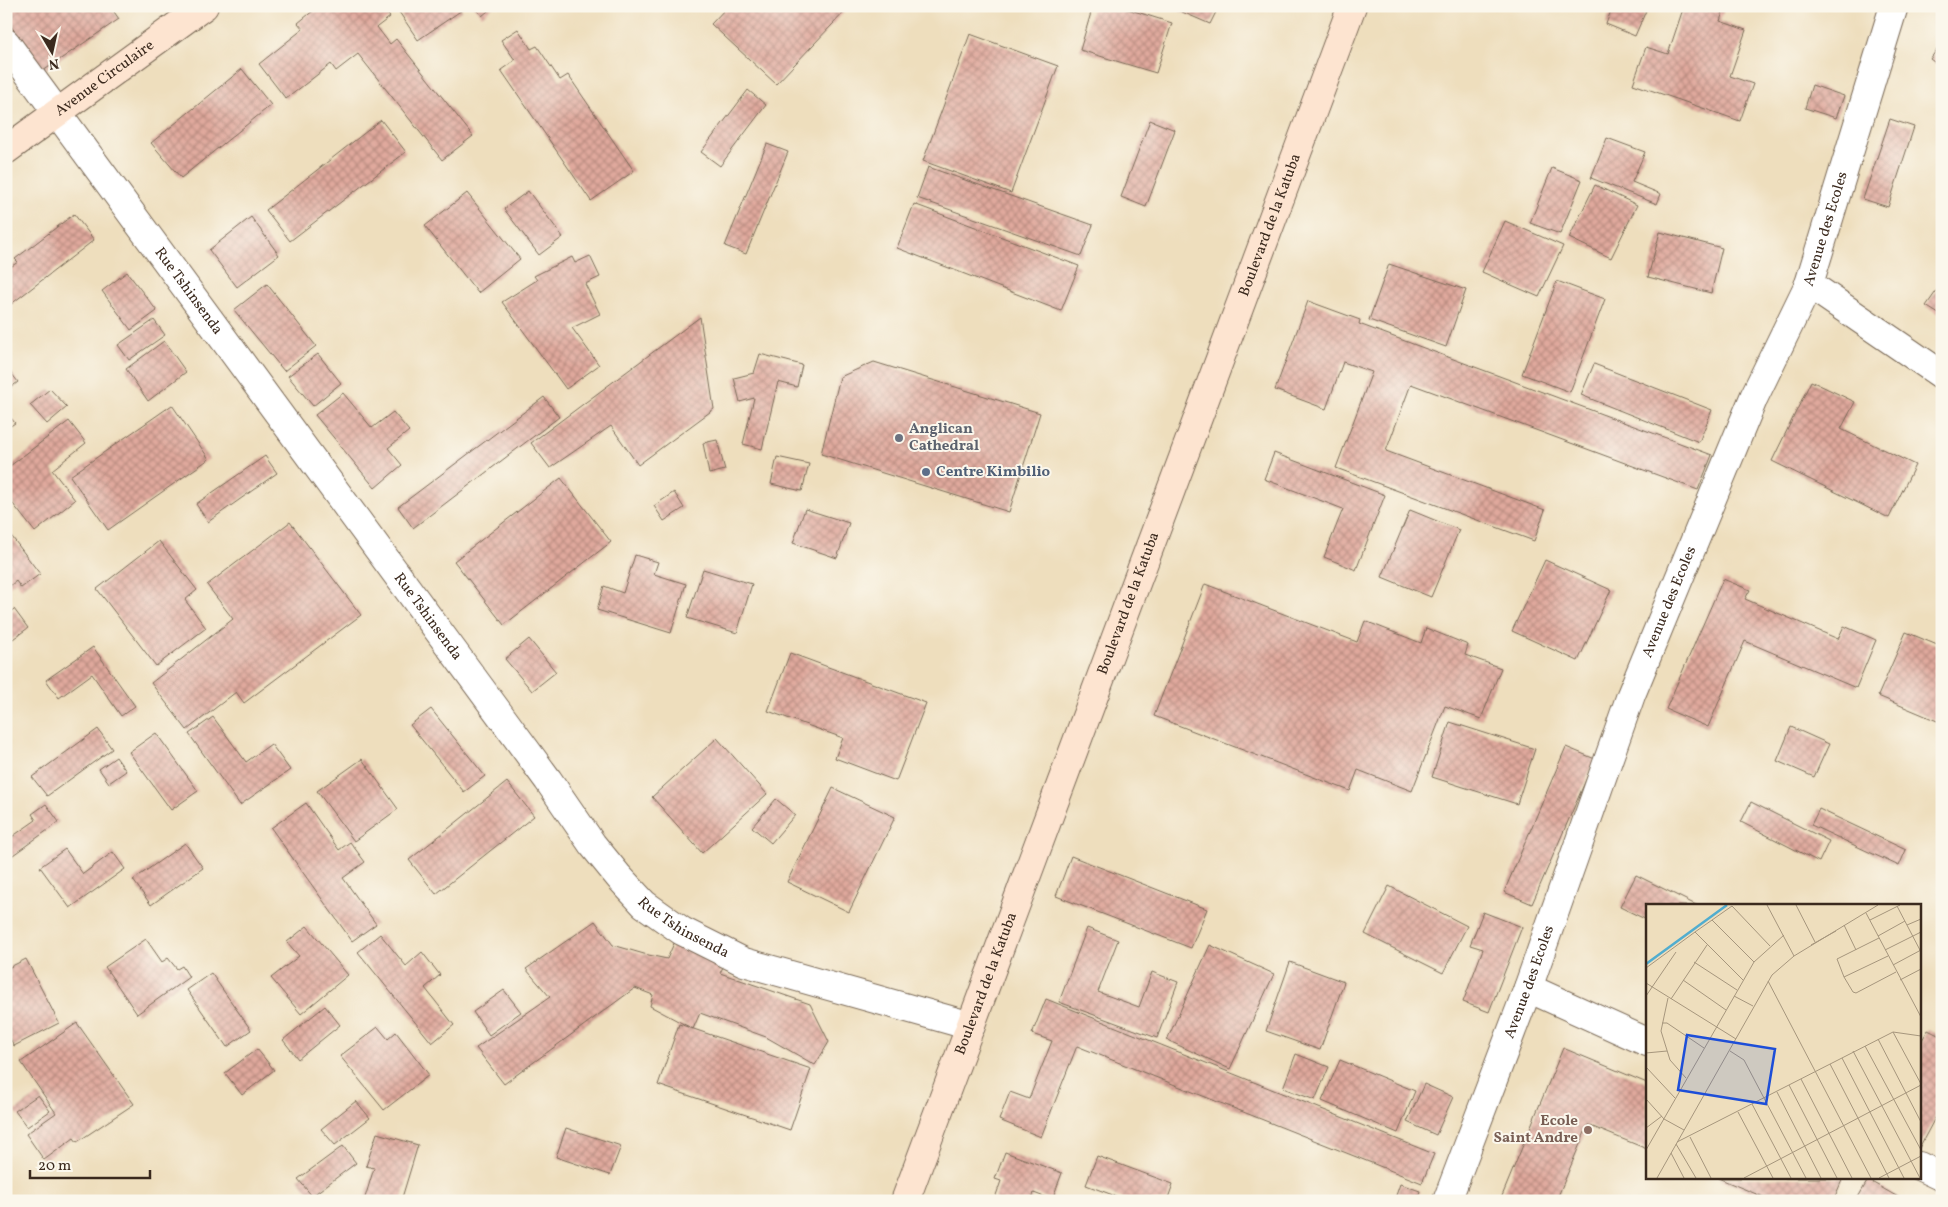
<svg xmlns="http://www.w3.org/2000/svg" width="1948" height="1207" viewBox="0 0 1948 1207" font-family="Vollkorn,serif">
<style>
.building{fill:url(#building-cross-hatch)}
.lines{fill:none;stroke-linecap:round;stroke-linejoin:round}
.street-casing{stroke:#7a6956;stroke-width:30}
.secondary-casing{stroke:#7a6956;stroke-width:30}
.street{stroke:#fff;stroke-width:28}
.secondary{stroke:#fde4d0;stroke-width:28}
.worship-dot{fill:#6b7280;stroke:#fbf7ec;stroke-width:2}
.service-dot{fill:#5c6f8a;stroke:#fbf7ec;stroke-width:2}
.education-dot{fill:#8d6e63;stroke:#fbf7ec;stroke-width:2}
.labels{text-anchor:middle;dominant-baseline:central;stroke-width:4;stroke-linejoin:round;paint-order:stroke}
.street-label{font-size:15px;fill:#3b2a1e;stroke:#fbf7ec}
.worship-label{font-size:15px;font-weight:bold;fill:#5b616d;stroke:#fbf7ec;text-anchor:start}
.service-label{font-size:15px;font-weight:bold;fill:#4e5e75;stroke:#fbf7ec;text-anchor:start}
.education-label{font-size:15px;font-weight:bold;fill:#785e54;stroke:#fbf7ec;text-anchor:end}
.inset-river{fill:none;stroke:#51adcf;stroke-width:2.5}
.inset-road{fill:none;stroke:#a6967d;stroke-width:1}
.view{fill:#1d4ed8;fill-opacity:0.15;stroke:#1d4ed8;stroke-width:2.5}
.inset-edge{fill:none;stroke:#3b2a1e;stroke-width:2.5}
</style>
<defs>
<pattern id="building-cross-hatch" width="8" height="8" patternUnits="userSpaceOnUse" patternTransform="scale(1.25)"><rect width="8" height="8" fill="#e0a99d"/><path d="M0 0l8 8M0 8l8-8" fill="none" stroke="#b78a7f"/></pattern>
</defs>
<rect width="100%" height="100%" fill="#fbf7ec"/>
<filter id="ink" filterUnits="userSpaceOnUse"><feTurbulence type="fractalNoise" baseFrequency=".02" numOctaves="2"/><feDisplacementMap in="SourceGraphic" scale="10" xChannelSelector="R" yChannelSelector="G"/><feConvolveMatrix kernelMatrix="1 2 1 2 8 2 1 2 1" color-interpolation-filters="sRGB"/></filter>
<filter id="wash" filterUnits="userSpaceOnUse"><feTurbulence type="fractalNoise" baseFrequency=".0096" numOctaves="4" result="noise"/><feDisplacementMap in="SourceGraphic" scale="20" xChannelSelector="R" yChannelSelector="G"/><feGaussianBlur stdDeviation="1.12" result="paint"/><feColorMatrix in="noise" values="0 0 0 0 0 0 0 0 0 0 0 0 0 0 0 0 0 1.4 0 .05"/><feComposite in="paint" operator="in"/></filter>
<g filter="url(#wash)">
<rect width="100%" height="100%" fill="#eedebd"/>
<g id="blocks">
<g class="building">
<polygon points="6,6 110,6 119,19 43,71 6,19"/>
<polygon points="319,6 381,6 390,17 377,27 390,44 396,39 473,136 442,160 358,54 336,71 331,64 286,99 259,64 303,29 298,23"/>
<polygon points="395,6 459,6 462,10 418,40"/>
<polygon points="473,6 494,6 482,16"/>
<polygon points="728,6 850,6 776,84 711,24"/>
<polygon points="1093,6 1118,6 1172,23 1156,73 1080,50"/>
<polygon points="1174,6 1219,6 1210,24 1173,8"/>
<polygon points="1607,6 1648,6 1635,36 1606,24 1612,8"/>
<polygon points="1684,6 1725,6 1720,21 1746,30 1730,76 1753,84 1740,121 1633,84 1646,47 1668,54"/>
<polygon points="518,29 531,49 537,46 560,80 568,75 634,171 591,201 501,70 515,60 501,40"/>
<polygon points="970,34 1058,66 1011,193 923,161"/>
<polygon points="1942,43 1942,68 1930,59"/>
<polygon points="242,69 271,105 181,178 151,143"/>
<polygon points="1812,85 1844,96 1836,118 1805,108"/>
<polygon points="748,90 766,105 720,166 701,152"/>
<polygon points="1890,119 1914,127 1888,207 1863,199"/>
<polygon points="381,120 406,152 290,241 266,210"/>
<polygon points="1150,120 1175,130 1146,207 1121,197"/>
<polygon points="1607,138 1645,152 1632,182 1661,194 1657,204 1591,178"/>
<polygon points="767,144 788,152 746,254 725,246"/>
<polygon points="928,167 1093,225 1081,256 917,198"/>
<polygon points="1552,168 1582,180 1560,234 1530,223"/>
<polygon points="1595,185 1637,205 1611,258 1569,238"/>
<polygon points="528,191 563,237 539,255 504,209"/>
<polygon points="467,193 520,259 478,293 425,226"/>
<polygon points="914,204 1079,266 1061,311 897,248"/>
<polygon points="74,214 94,240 6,308 6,270 18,262 15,259"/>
<polygon points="251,217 279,255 237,287 209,250"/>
<polygon points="1505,221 1563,246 1539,297 1482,272"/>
<polygon points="1660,232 1722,248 1711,293 1648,277"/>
<polygon points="590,256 600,277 585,284 600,314 572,328 599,365 566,389 502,302 537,280 534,276 572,257 575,263"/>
<polygon points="1389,264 1466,290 1446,347 1369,320"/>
<polygon points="127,272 157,311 131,330 102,291"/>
<polygon points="1557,281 1605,299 1570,392 1522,374"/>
<polygon points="1942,283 1942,316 1926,306"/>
<polygon points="267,284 316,346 284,371 234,310"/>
<polygon points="1308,301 1360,320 1359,324 1712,455 1698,490 1411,384 1386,451 1545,510 1534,541 1336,468 1372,372 1343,362 1326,409 1275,390"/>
<polygon points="700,317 714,409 638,465 611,426 550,468 531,443"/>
<polygon points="154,320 165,335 129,360 118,345"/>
<polygon points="164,341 186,372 148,401 126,369"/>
<polygon points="318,354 341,383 313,406 288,376"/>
<polygon points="760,354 802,365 797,387 778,382 762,449 743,444 754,398 740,402 734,378 754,373"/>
<polygon points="874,362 1040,413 1009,512 821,454 840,377"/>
<polygon points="1594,364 1712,410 1699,442 1581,395"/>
<polygon points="6,366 18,382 6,391"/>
<polygon points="1811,381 1855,402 1841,429 1915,465 1889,518 1772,461"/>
<polygon points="50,389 67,407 47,424 30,405"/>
<polygon points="343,393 372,428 393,412 409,431 388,448 402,465 375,488 315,415"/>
<polygon points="544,397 559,417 413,528 398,507"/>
<polygon points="172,405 209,459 108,530 70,476"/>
<polygon points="6,412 15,423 6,429"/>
<polygon points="69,421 86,443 52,470 75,500 35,532 6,495 6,469"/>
<polygon points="717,440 725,470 709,474 703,443"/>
<polygon points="1274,453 1385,495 1356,570 1324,557 1343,509 1264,479"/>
<polygon points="265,456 277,473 208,522 196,504"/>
<polygon points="777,457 809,464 802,491 771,484"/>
<polygon points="561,478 611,542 504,625 454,561"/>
<polygon points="674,492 684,508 664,521 654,506"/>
<polygon points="805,509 849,523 837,558 793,543"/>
<polygon points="1410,510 1459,530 1431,597 1382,577"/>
<polygon points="290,522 361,615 244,703 236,692 187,730 151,683 233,619 207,585"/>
<polygon points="6,529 40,574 21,588 16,581 6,589"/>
<polygon points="159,541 197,590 185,600 206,628 156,666 97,589"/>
<polygon points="635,555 658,562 654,574 686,584 671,633 597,610 604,586 623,593"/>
<polygon points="1545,560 1611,590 1578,661 1512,631"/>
<polygon points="703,569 752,584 737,633 687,618"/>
<polygon points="1723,579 1750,590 1745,599 1838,639 1844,626 1876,640 1856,688 1745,641 1708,727 1666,709"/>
<polygon points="1205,584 1357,642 1365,621 1421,643 1426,628 1468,645 1465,655 1501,668 1481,719 1445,706 1412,791 1358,770 1350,791 1154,716"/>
<polygon points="14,609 28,628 6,644 6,615"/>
<polygon points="1906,632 1942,647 1942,723 1878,696"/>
<polygon points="529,639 556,672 532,691 505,659"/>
<polygon points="93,647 135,706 121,716 92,674 59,698 46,680"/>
<polygon points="790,653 926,703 896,781 835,758 843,738 768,711"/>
<polygon points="431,709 485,776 464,792 410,725"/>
<polygon points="213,717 246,762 271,744 290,770 240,805 189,734"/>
<polygon points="1450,722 1535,749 1517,804 1432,777"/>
<polygon points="1791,727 1829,744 1814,777 1777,761"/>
<polygon points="98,729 112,749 47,796 32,777"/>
<polygon points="156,733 198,791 171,810 129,752"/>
<polygon points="717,738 767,794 702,853 652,797"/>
<polygon points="1566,747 1595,759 1532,904 1504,892"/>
<polygon points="116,757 126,771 109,783 99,769"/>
<polygon points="362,759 398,809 354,841 317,791"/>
<polygon points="507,782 534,816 436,894 409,860"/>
<polygon points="833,788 895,817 849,912 787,882"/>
<polygon points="776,799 795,815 771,843 752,827"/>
<polygon points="1751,802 1829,841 1819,862 1741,822"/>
<polygon points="306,803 339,850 350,842 365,862 343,878 376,924 352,941 271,828"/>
<polygon points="46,804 59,822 6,860 6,841 36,820 32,814"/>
<polygon points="1819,809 1906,850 1899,866 1811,825"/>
<polygon points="185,843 203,868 151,905 133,880"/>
<polygon points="65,849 83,874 113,852 125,869 70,908 40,867"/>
<polygon points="1071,856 1207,909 1191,948 1056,896"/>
<polygon points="1636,875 1698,906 1647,906 1647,920 1620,907"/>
<polygon points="1389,886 1467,926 1443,973 1365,934"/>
<polygon points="1483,912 1522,927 1489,1012 1463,1002 1483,949 1470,945"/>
<polygon points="595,921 613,945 644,954 667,959 675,941 725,963 720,973 810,1004 829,1042 815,1065 766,1037 700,1013 693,1029 650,1006 653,995 635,988 504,1084 476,1048 550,997 526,969"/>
<polygon points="307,926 348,975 301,1014 271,978 299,956 287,942"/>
<polygon points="1087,928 1118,940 1098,992 1139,1007 1152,972 1178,982 1157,1038 1059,1002"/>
<polygon points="380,934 406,966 422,952 440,975 425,988 454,1025 432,1043 358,952"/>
<polygon points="146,939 162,962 168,958 177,969 182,966 189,977 137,1014 105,967"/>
<polygon points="1210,945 1274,974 1230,1069 1167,1040"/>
<polygon points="26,959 59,1023 14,1046 6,1031 6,969"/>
<polygon points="1290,962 1344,982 1320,1050 1266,1031"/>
<polygon points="211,973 251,1030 227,1047 187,990"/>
<polygon points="504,990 521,1012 489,1035 473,1012"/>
<polygon points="1046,999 1434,1154 1422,1183 1077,1046 1041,1137 999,1120 1010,1092 1029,1099 1052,1041 1032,1034"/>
<polygon points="325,1006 340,1025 298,1059 283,1040"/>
<polygon points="77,1023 134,1104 77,1142 74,1138 44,1160 26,1134 56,1113 21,1062"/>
<polygon points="679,1024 811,1069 790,1130 658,1085"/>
<polygon points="378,1027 388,1039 396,1032 429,1075 384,1110 340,1056"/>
<polygon points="1928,1030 1942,1037 1942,1105 1919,1148 1919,1045"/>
<polygon points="1563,1048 1647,1083 1647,1149 1588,1125 1556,1201 1500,1201"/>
<polygon points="257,1049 274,1070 242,1095 225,1073"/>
<polygon points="1296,1054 1329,1067 1315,1100 1283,1088"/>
<polygon points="1340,1060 1415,1091 1398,1133 1322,1101"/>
<polygon points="1424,1084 1453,1097 1436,1135 1407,1122"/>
<polygon points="38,1095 50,1111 27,1127 15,1111"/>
<polygon points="356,1101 370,1118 335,1145 321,1129"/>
<polygon points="566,1128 621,1146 610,1175 556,1157"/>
<polygon points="377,1133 418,1145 401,1201 364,1201 374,1168 366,1166"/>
<polygon points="343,1146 356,1163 312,1196 298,1179"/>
<polygon points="1005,1152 1062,1173 1052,1200 1034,1193 1031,1201 994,1201 1001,1181 995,1179"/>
<polygon points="1097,1156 1173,1184 1167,1201 1129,1201 1086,1185"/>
<polygon points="1718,1178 1843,1178 1833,1201 1773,1201"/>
<polygon points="1868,1180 1905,1201 1856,1201"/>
<polygon points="1400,1184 1420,1191 1417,1201 1394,1201"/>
</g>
</g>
</g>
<g filter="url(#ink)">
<use href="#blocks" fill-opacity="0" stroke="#7a6956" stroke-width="1"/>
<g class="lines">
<g class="street-casing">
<g id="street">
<path id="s1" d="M6 43 548 780 592 844 619 877 644 904 682 931 744 962 971 1026"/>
<polyline points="1809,284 1942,375"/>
<polyline points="1528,988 1647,1042"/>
<polyline points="1919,1166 1942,1177"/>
<path id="s2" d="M1447 1201 1528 988 1631 695 1754 397 1809 284 1894 6"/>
</g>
</g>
<g class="secondary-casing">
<g id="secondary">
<path id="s3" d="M6 150 204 6"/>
<path id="s4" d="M905 1201 1352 6"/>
</g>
</g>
<use href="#street" class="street"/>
<use href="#secondary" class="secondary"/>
</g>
</g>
<circle class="worship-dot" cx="899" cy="438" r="5"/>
<circle class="service-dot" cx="926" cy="472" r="5"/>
<circle class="education-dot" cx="1588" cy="1130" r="5"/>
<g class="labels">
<g class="street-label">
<text stroke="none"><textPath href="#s3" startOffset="122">Avenue Circulaire</textPath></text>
<text stroke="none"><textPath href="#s4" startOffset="1042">Boulevard de la Katuba</textPath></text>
<text stroke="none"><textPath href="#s2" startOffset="1044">Avenue des Ecoles</textPath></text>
<text stroke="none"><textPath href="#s1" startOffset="308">Rue Tshinsenda</textPath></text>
<text stroke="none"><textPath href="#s2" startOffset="639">Avenue des Ecoles</textPath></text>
<text stroke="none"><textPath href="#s4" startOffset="638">Boulevard de la Katuba</textPath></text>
<text stroke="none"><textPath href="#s1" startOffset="712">Rue Tshinsenda</textPath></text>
<text stroke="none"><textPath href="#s1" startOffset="1118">Rue Tshinsenda</textPath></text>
<text stroke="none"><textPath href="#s2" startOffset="234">Avenue des Ecoles</textPath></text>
<text stroke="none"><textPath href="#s4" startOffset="232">Boulevard de la Katuba</textPath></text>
</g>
<g class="worship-label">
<text x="909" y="429">Anglican<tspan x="909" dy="17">Cathedral</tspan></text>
</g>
<g class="service-label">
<text x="936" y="472">Centre Kimbilio</text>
</g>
<g class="education-label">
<text x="1578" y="1121">Ecole<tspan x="1578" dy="17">Saint Andre</tspan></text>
</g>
</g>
<g transform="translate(1646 904)">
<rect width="275" height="275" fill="#eedebd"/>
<path class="inset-river" d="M0 60 81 1"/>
<path class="inset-road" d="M121 1 148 52M150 1 169 38M251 2 275 48M220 9 275 113M66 16 108 58M224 16 254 1M198 21 210 46M261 21 275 15M49 28 86 2 124 42M232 32 259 17M233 34 191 55 198 73 207 88 210 89 250 68M165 41 190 27M239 46 275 28M48 58 91 86M247 61 275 46M0 64 49 28 97 76M198 73 242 52M37 76 80 106M254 76 275 65M122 77 225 274M0 79 90 135M0 92 30 48M88 92 107 102M22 94 15 127 24 156 40 174M25 95 61 41M16 119H21L58 144M247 128 275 180M232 135 275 218M219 142 275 246M84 147 98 156 160 274M207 147 274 274M0 149 21 147M196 154 258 274M184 160 243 274M0 163 29 194M155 175 206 274M143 181 191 274M131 188 175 274M0 195 18 215 38 226M106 200 145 274M92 208 127 274M0 224 16 212M44 233 65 274M31 238 247 128 275 132M30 240 50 274M0 246 108 58 138 31M25 249 38 274M11 274 126 71 148 52 232 1M98 274 275 181M233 274 275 252"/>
<path class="view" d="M41 131 129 145 120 200 32 186Z"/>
<rect width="275" height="275" class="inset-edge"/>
</g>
<rect width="1948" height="1207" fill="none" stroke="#fbf7ec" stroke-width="25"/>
<g transform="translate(52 52) rotate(171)" stroke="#fbf7ec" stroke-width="4" paint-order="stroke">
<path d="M0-4L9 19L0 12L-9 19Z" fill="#3b2a1e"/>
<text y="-8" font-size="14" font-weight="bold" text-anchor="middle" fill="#3b2a1e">N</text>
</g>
<path d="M30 1170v8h120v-8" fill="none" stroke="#3b2a1e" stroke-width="2.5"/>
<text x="38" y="1170" font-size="15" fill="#3b2a1e" stroke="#fbf7ec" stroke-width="4" paint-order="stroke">20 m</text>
</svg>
